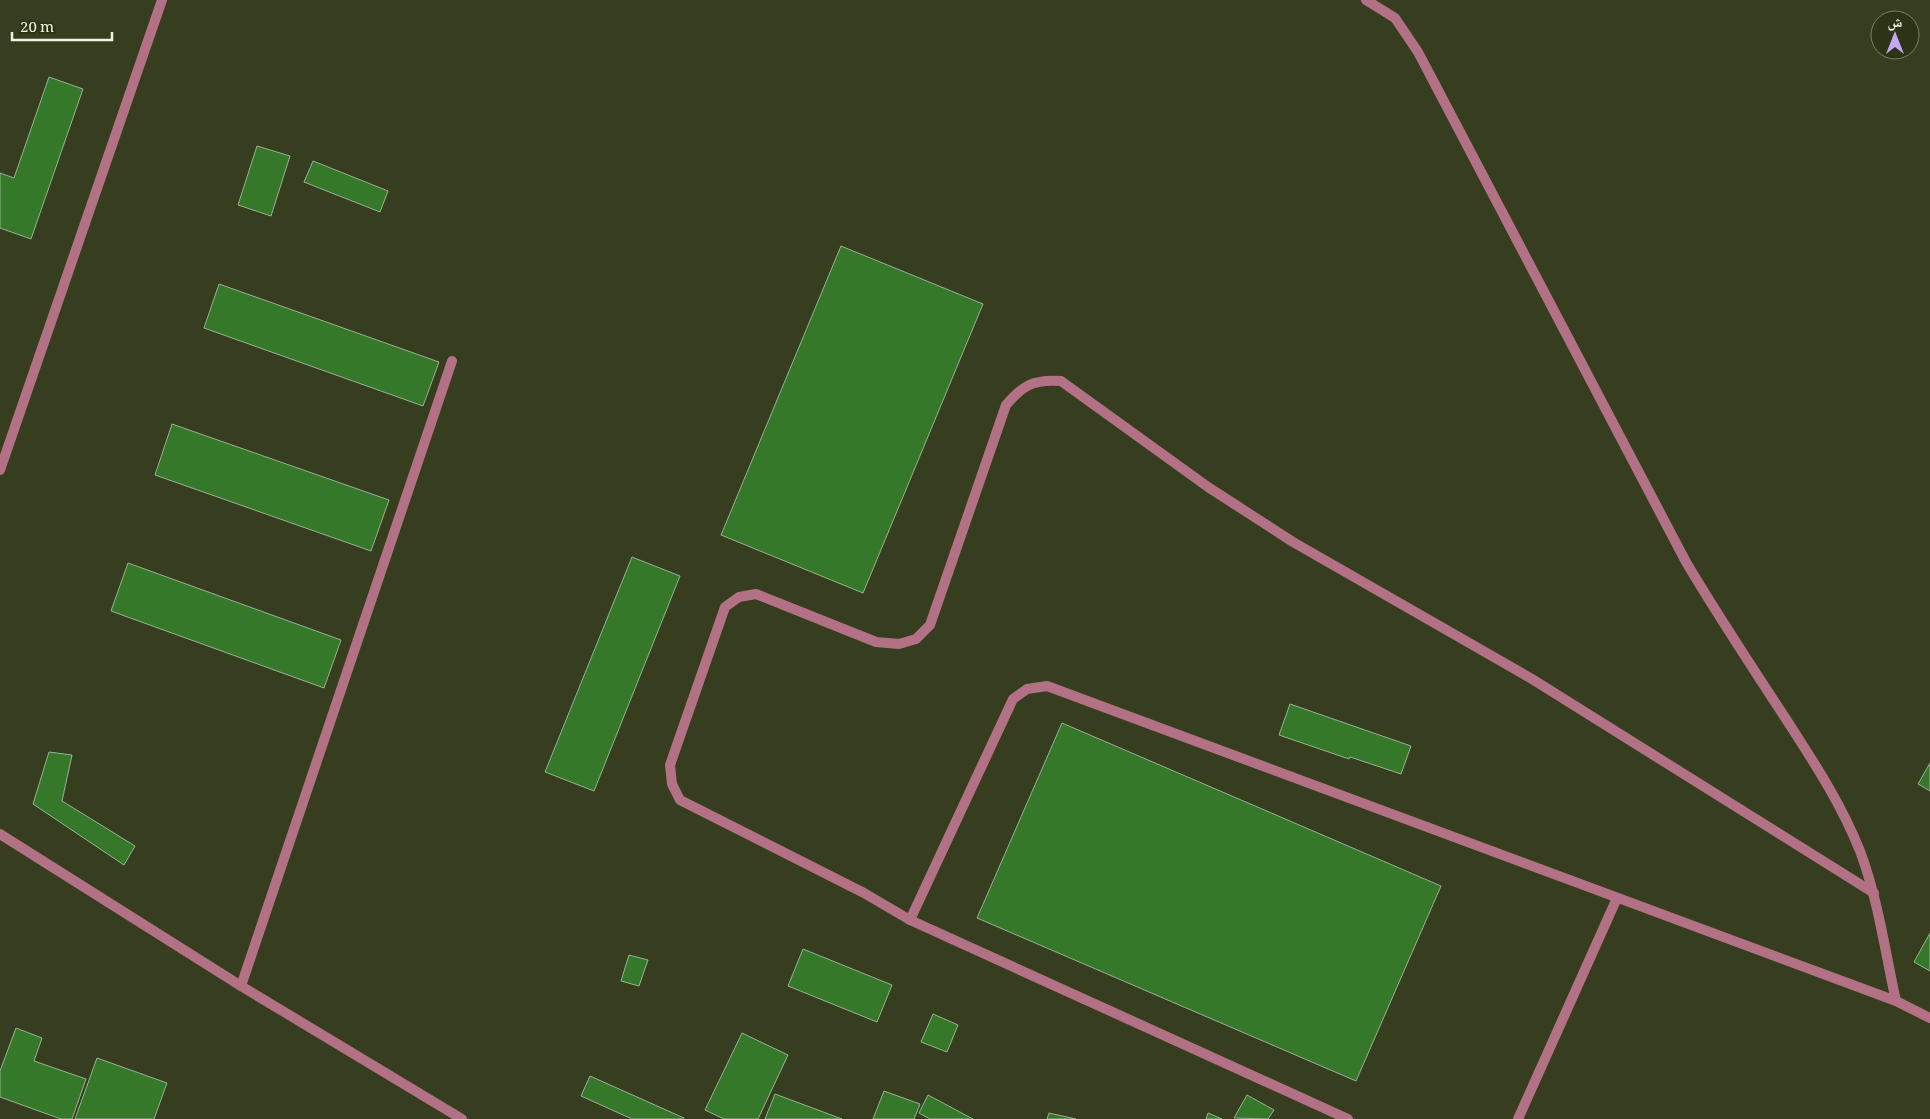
<svg xmlns="http://www.w3.org/2000/svg" width="1930" height="1119" viewBox="0 0 1930 1119" font-family="Georgia,'Noto Naskh Arabic',serif">
<style>
.building{fill:#35782a;stroke:#99b294}
.lines{fill:none;stroke-linecap:round;stroke-linejoin:round}
.lane{stroke:#b27184;stroke-width:10}
</style>
<rect width="100%" height="100%" fill="#363e1f"/>
<g class="building">
<polygon points="49,77 83,89 31,239 0,228 0,173 14,178"/>
<polygon points="257,146 290,156 271,216 238,205"/>
<polygon points="313,161 388,191 380,212 304,182"/>
<polygon points="841,246 983,304 863,593 721,535"/>
<polygon points="219,284 439,362 423,406 204,328"/>
<polygon points="172,424 389,500 371,551 155,475"/>
<polygon points="632,557 680,576 594,791 545,772"/>
<polygon points="128,563 341,640 324,688 111,611"/>
<polygon points="1290,704 1411,746 1401,774 1350,757 1349,759 1279,735"/>
<polygon points="1062,723 1441,886 1356,1081 977,918"/>
<polygon points="49,752 72,755 62,801 135,846 124,865 33,804"/>
<polygon points="1930,763 1930,791 1918,784"/>
<polygon points="1930,933 1930,971 1914,962"/>
<polygon points="803,949 892,985 877,1022 788,986"/>
<polygon points="629,955 648,960 639,986 621,981"/>
<polygon points="933,1014 958,1025 947,1052 921,1042"/>
<polygon points="16,1028 42,1038 34,1061 86,1079 72,1119 61,1119 0,1097 0,1071"/>
<polygon points="742,1033 788,1055 758,1119 724,1119 705,1110"/>
<polygon points="97,1058 167,1083 154,1119 75,1119"/>
<polygon points="590,1076 684,1118 683,1119 632,1119 581,1096"/>
<polygon points="884,1091 920,1104 914,1119 873,1119"/>
<polygon points="775,1094 842,1119 765,1119"/>
<polygon points="928,1095 973,1119 930,1119 919,1113"/>
<polygon points="1247,1095 1274,1110 1268,1119 1234,1118"/>
<polygon points="1049,1113 1076,1119 1047,1119"/>
<polygon points="1208,1113 1222,1119 1206,1119"/>
</g>
<g class="lines">
<g class="lane">
<path d="M1366 0 1395 18 1418 52 1686 562C1718 616 1752 667 1786 719 1813 761 1841 803 1860 851 1878 899 1885 951 1896 1001"/>
<polyline points="0,470 162,0"/>
<polyline points="0,834 241,986 462,1119"/>
<polyline points="910,920 1013,699 1027,689 1047,686 1896,1001 1930,1018"/>
<polyline points="241,986 452,361"/>
<path d="M1348 1119 910 920 864 893 680 800 672 784 670 765 725 607 739 597 756 594 876 642 899 644 916 639 930 625 1006 405C1023 385 1034 379 1061 381L1208 487 1293 542 1532 679 1874 893"/>
<polyline points="1518,1119 1617,898"/>
</g>
</g>
<g transform="translate(1895 35)"><circle r="24" fill="#2c3415" stroke="#7a8167"/>
<path d="M0-4L9 19L0 12L-9 19Z" fill="#c3a7f2"/>
<text y="-8" font-size="14" font-weight="bold" text-anchor="middle" fill="#eef4e1">ش</text>
</g>
<path d="M12 32v8h100v-8" fill="none" stroke="#eef4e1" stroke-width="2.5"/>
<text x="20" y="32" font-size="15" fill="#eef4e1" stroke="#2c3415" stroke-width="4" paint-order="stroke">20 m</text>
</svg>
